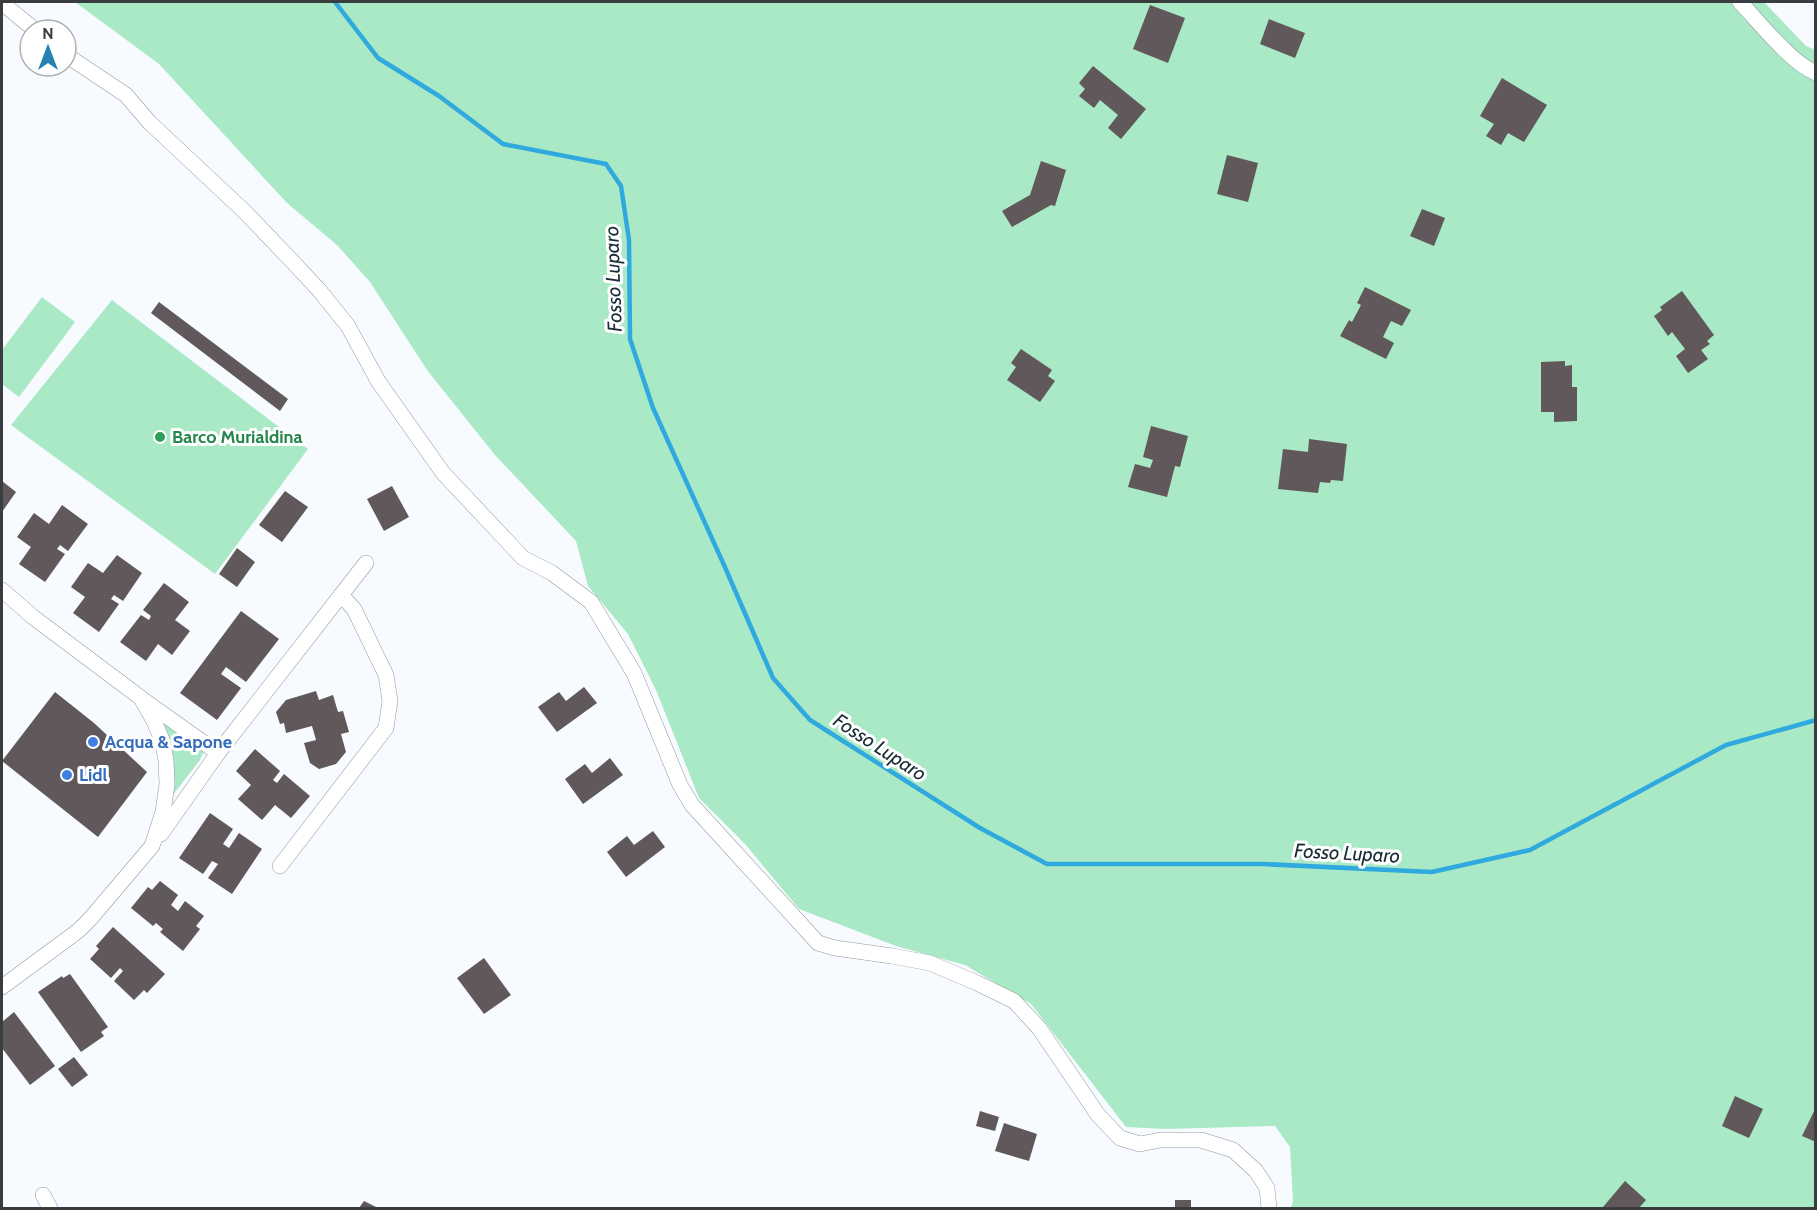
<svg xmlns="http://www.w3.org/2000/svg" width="1817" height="1210" viewBox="0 0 1817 1210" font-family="Cabin,sans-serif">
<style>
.green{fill:#a9e9c6}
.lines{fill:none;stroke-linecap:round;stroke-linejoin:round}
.stream{stroke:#2fa9de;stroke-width:4.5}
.building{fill:#60585a}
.street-casing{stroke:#92999e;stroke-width:16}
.street{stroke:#fff;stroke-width:15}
.leisure-dot{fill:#2e9e5b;stroke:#fff;stroke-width:2}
.shop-dot{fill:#3f7fe0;stroke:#fff;stroke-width:2}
.labels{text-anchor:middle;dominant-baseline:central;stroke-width:6;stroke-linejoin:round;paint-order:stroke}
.leisure-label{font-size:18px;font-weight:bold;fill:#27864d;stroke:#fff;text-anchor:start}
.shop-label{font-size:18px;font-weight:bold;fill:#366cbe;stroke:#fff;text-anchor:start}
.water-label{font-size:20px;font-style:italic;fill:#1a2d37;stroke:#fff}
</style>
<rect width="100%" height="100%" fill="#f7fbff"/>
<g class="green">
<polygon points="75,2 1764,2 1806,46 1816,50 1815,1208 1291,1208 1293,1201 1290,1147 1275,1126 1166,1129 1126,1127 1031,1004 965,965 896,946 799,909 745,844 699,798 656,690 628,634 588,586 576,541 495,455 427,370 370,282 337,245 287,203 159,64"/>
<polygon points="42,297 75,322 19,397 2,384 2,350"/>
<polygon points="112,300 308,449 215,574 11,425"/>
<path d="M161 718 202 750 203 753 200 760 172 796C177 767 173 744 161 718Z"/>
</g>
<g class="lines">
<polyline class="stream" points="335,2 378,58 439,96 503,144 606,164 621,186 629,240 630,339 653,408 724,565 773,678 810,720 980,828 1047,864 1262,864 1432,872 1530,850 1726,745 1816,720"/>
</g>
<g class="building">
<polygon points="1150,5 1185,18 1168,63 1133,49"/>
<polygon points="1269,19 1305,33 1295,58 1260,44"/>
<polygon points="1093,66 1146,109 1121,139 1108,128 1118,115 1100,100 1094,108 1079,96 1085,89 1079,83"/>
<polygon points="1502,78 1547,105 1524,142 1508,133 1501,145 1486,136 1494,124 1480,116"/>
<polygon points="1227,155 1258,163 1248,202 1217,194"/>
<polygon points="1041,161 1066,170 1055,206 1051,205 1012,227 1002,211 1030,195"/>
<polygon points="1422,209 1445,218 1434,246 1410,236"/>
<polygon points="1365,287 1411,310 1402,326 1391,321 1383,337 1394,343 1386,359 1340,336 1349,320 1352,322 1361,305 1357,303"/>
<polygon points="1682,291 1714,335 1707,341 1710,344 1701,350 1708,359 1688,373 1676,356 1685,349 1672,332 1668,336 1654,316 1662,310 1660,307"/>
<polygon points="159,302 288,399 280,411 151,313"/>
<polygon points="1021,349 1052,370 1048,376 1055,381 1040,402 1007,380 1016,367 1011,363"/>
<polygon points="1565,361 1565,366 1572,365 1572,387 1577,387 1577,421 1554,422 1554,412 1541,412 1541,362"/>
<polygon points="1151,426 1188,436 1180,467 1175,466 1167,497 1128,487 1135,464 1150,468 1153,460 1143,457"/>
<polygon points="1309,439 1347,444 1343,481 1331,480 1330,483 1320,482 1318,493 1278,489 1283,449 1308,452"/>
<polygon points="2,481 16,492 2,512"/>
<polygon points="392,486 409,517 384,531 367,499"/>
<polygon points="285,491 308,507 282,542 259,525"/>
<polygon points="62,505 88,524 68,551 60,545 57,549 65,554 45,582 19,564 31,547 17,537 34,513 49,524"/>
<polygon points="237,548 255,562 237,587 219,574"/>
<polygon points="117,555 142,573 123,601 114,595 111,599 119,604 99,632 73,613 85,597 71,587 88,563 103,573"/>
<polygon points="164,583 189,602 175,620 190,631 172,655 158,644 146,661 120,642 141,615 149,620 151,616 143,610"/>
<polygon points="241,611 279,639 246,682 226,667 221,674 241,688 217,720 180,693"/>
<polygon points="584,687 597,703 557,732 538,707 559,692 566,701"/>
<polygon points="316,691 319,700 333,695 338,712 343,711 349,732 341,734 346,752 336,764 319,769 310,763 304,743 316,740 312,726 286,733 284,723 280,724 276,712 286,700"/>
<polygon points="55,692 94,723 147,772 98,837 2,761"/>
<polygon points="255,749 280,771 273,780 277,783 284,774 310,796 291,818 275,805 262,820 238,799 251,785 236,771"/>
<polygon points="610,758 623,775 583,804 565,779 585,764 592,773"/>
<polygon points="210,813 233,829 223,844 229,848 239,833 262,849 232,894 208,878 218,864 212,861 203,874 179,858"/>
<polygon points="653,831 665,847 626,877 607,852 627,836 634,845"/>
<polygon points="160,881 178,895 171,905 178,911 185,901 204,916 196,926 200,929 183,951 160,932 163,929 156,923 153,926 131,908 148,887 152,890"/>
<polygon points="113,927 165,974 147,993 144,990 134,1000 114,981 123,971 120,968 111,978 90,959 99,949 96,946"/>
<polygon points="484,958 511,995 484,1014 457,978"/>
<polygon points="70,974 108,1027 101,1032 104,1036 81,1052 38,992 62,976 63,978"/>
<polygon points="14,1012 55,1066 30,1085 2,1048 2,1022"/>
<polygon points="74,1057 88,1075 72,1087 58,1069"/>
<polygon points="1735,1096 1763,1109 1749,1138 1722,1126"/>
<polygon points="1816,1107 1816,1142 1802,1136"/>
<polygon points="980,1111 999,1117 995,1131 976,1126"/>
<polygon points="1004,1123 1037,1134 1029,1161 995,1151"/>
<polygon points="1625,1181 1646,1200 1639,1208 1606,1208 1603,1207"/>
<rect x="1175" y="1200" width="16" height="8"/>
<polygon points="364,1201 378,1208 359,1208"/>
</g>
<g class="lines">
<g class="street-casing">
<g id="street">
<path d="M1740 2C1759 22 1791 63 1816 73"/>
<polyline points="2,3 35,30"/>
<polyline points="66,55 126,95 149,122 245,212 291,260 319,290 348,326 378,381 443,473 523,558 552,573 591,602 634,673 680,785 692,805 818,943 835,948 892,956 930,963 977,983 1014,1001 1039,1028 1098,1115 1120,1138 1140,1144 1161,1140 1201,1140 1233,1150 1256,1171 1267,1188 1269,1208"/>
<polyline points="2,590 33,617 141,698 154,721 162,740 166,760 167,784 163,812 152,846 91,918 78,931 2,987"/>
<polyline points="145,701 218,753"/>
<polyline points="161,834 218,753 366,563"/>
<polyline points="280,866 386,728 390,701 386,675 354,609 341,595"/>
<polyline points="43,1195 50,1208"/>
</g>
</g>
<use href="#street" class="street"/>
</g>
<circle class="leisure-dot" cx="160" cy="437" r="6"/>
<g class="shop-dot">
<circle cx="93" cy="742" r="6"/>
<circle cx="67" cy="775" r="6"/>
</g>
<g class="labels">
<g class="leisure-label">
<text x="172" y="437">Barco Murialdina</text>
</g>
<g class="shop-label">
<text x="105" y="742">Acqua &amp; Sapone</text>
<text x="79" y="775">Lidl</text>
</g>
<g class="water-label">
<text transform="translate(613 279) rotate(-92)">Fosso Luparo</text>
<text transform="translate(880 747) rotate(33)">Fosso Luparo</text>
<text transform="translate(1347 853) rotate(3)">Fosso Luparo</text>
</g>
</g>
<rect width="1817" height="1210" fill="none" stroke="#3a3d40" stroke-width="6"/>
<g transform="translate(48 48)"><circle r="28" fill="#ffffff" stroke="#b0b1b3" stroke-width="1.5"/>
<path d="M0-4.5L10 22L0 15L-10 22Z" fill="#2482af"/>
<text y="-9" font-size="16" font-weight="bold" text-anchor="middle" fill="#3a3d40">N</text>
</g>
</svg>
